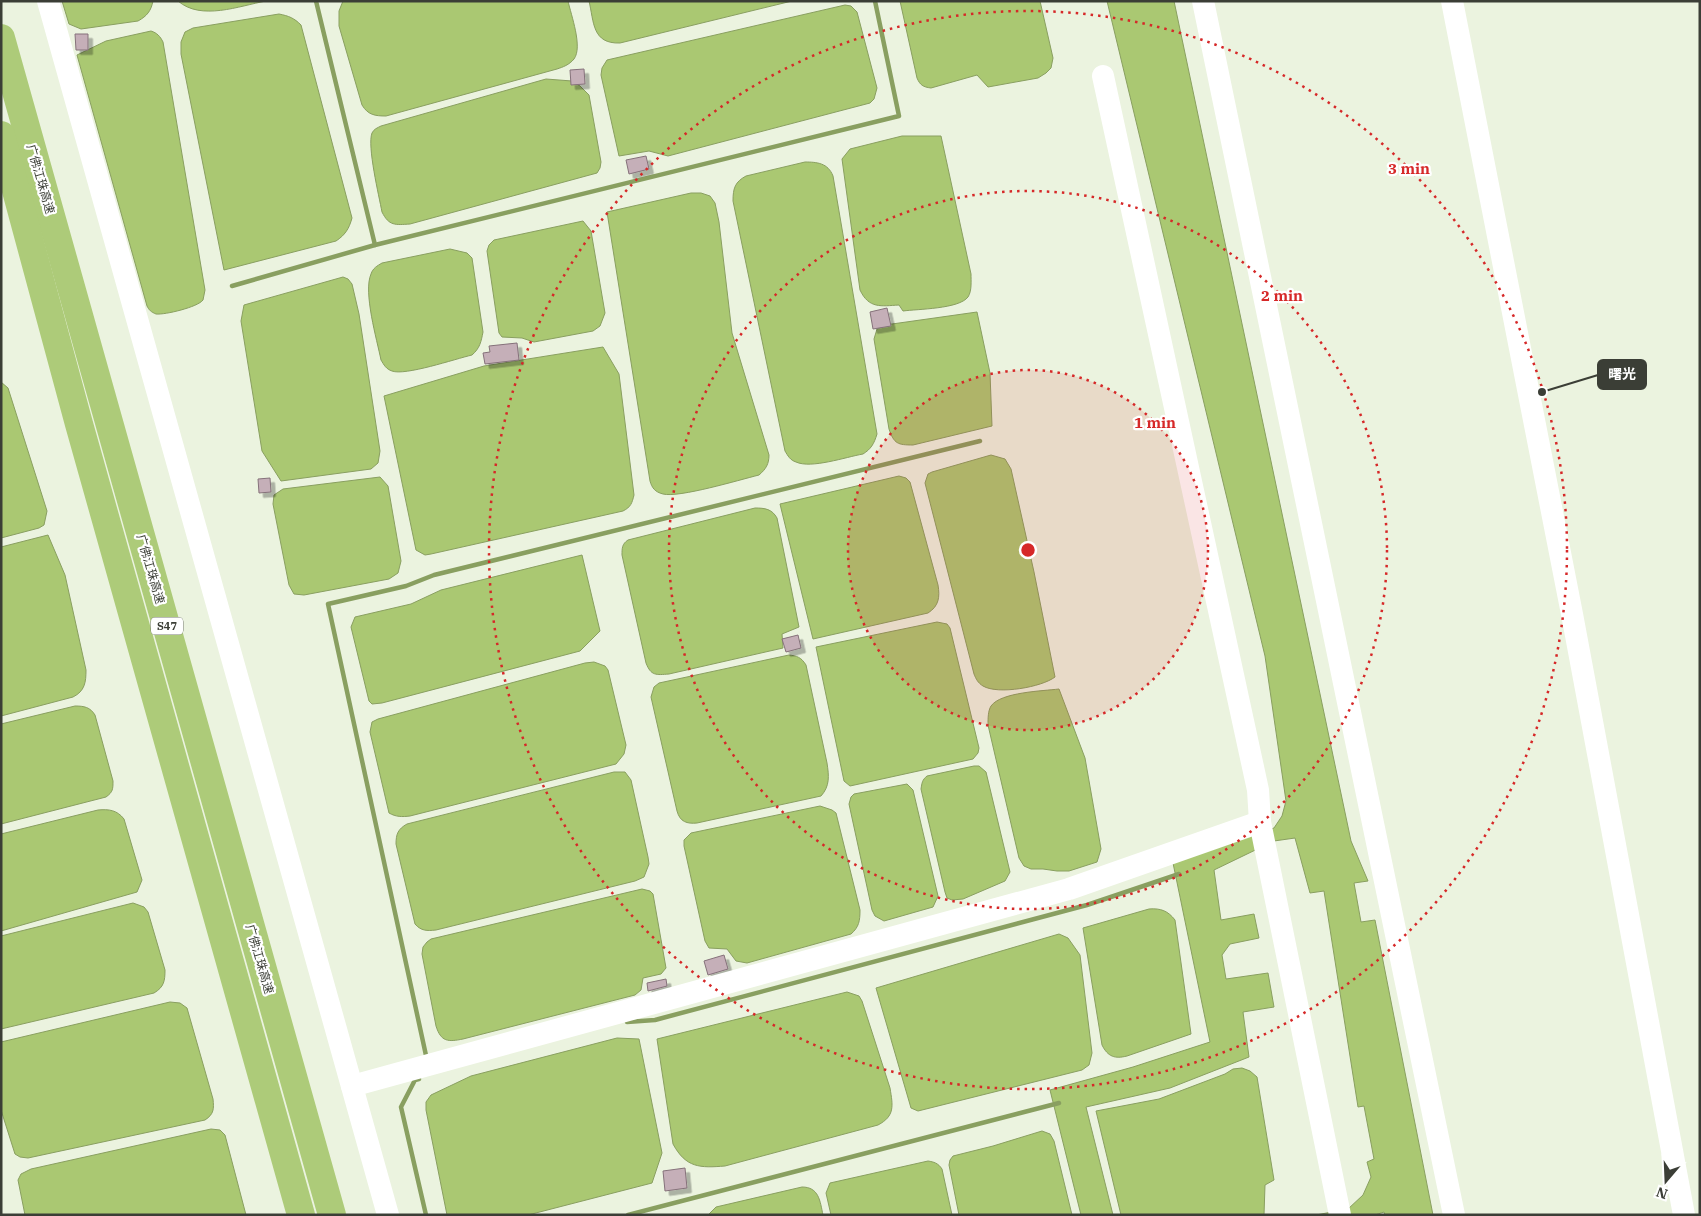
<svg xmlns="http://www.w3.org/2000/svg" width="1701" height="1216" viewBox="0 0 1701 1216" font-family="'IBM Plex Serif','Noto Sans SC',serif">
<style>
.water{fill:#aac872;stroke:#899f60}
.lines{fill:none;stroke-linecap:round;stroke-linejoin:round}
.stream{stroke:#899f60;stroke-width:4.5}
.building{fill:#c5afb8;stroke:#85717a;filter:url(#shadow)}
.minor{stroke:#fff;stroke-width:22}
.highway{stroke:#adcb79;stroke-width:28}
.ring{fill:none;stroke:#d62828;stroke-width:2.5;stroke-dasharray:2.5 5}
.labels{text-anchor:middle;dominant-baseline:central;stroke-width:4.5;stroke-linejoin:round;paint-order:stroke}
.shield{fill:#fff;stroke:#767872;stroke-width:1}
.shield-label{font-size:11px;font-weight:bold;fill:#3b3e36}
.street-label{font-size:12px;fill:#3b3e36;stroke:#fff}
.centre{fill:#d62828;stroke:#fff;stroke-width:2.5}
.ring-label{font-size:15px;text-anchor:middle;font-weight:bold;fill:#d62828;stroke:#fff;stroke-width:4.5;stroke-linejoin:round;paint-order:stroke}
.leader{fill:none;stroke:#3b3e36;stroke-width:2}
.callout-dot{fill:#3b3e36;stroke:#fff;stroke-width:2}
.callout{fill:#3b3e36;stroke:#3b3e36;stroke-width:2}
.callout-label{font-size:14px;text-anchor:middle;font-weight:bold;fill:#fff}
</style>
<defs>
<filter id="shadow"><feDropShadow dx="4.5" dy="4.5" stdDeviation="0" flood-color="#0004"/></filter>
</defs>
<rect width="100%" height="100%" fill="#ebf3df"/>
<g class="water">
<path d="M62 1H153C151 11 147 16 138 21L81 29 69 24Z"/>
<path d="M178 1H266C239 6 201 21 178 1Z"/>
<path d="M343 1H568C571 15 583 47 574 59 569 65 563 67 557 69L386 116C375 116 368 115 362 105L339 26V11Z"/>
<path d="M589 1H792L620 43C592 44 594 22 589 1Z"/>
<path d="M900 1H1040L1053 58 1051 68 1046 73 1038 78 988 87 977 75 931 88C923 87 920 85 917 78Z"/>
<polygon points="1107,1 1174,1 1351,841 1368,881 1354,883 1361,922 1375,920 1433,1215 1385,1215 1384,1212 1375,1215 1316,1215 1348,1209 1363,1195 1371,1177 1367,1162 1374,1159 1364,1106 1358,1107 1324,891 1310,893 1295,838 1274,841 1214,870 1221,920 1254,914 1259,938 1230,944 1222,955 1226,979 1268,973 1274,1007 1243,1012 1249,1057 1170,1088 1086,1107 1113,1215 1081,1215 1050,1090 1133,1067 1210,1042 1173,863 1274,828 1282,816 1286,801 1265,656"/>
<polygon points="845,5 851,6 857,12 877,88 874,99 870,103 668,156 649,151 619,156 601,75 602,68 607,60"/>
<path d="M279 14C289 16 294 18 301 25L352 218C349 229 345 235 336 241L224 270 181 54V42L185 32 193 28Z"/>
<path d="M151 31C157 33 160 36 163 42L205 290 203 300C198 307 165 315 156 314 151 312 149 310 147 306L77 55 106 41Z"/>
<path d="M546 79 572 81 580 86 589 95 601 162 600 168 597 173 410 224C395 225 389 226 382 212 379 196 367 146 372 133 374 129 377 128 381 126Z"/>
<path d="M902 136H941L971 274C971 281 972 291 968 297 959 309 918 309 903 311L899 305C881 306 869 309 860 290L842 159 850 149Z"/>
<path d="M805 162C817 162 828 163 833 176L877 434C874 444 871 449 863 454 846 457 811 469 796 462 790 460 788 456 785 451L733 201C733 188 735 182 746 176Z"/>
<path d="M691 193H701L710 196 715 203 719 222 732 333 769 455C769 464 766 469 759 475 739 480 679 498 663 494 655 492 652 488 650 481L607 212Z"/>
<polygon points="583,221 591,231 605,313 600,326 593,331 534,342 522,338 502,337 499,333 487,251 489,245 494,240"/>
<path d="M450 249 467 253 472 258 483 332C481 342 480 348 472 355 455 359 405 376 392 371 386 369 384 365 381 360 377 340 363 292 371 274 373 268 377 266 382 263Z"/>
<polygon points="343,277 348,279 352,284 359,314 380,451 378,463 371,469 281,481 262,451 241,321 244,305"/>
<path d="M977 312 990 373 992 426 913 445C898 445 894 444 889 429L874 339 877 329 885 325Z"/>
<path d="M603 347 619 374 634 495C632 503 631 507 623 511L431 554 425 555 416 550 384 396 484 366Z"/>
<polygon points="1,382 8,388 47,511 44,525 39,528 1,538"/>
<path d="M991 455 1005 459 1011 469 1034 572 1055 677C1042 687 998 695 983 686 978 683 976 679 974 674L925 483 928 474 932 472Z"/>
<path d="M899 476 906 478 910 482 938 585C940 597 939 606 928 613L813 639 780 504Z"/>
<polygon points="380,477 388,486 401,561 398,573 389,579 304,595 294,594 289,585 273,504 274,495 283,489"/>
<path d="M755 508C765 508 772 509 777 518L799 627 782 634 783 648 669 674C656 675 651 676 646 663L622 555C622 548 622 544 628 540Z"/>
<path d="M48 535 65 575 86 670C86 682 85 691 73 697L1 716V547Z"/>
<polygon points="582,555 600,631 580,651 382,703 372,704 369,701 351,627 355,617 411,604 441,590"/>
<polygon points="937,622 947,624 950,628 979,748 978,753 973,759 850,786 844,781 816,647"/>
<path d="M789 655C797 656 801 657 806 665L827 763C829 776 830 786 821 796L697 823C687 824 680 822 677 811L651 697 654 687 659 683Z"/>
<path d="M594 662 605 666 608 670 626 745 624 754 616 764 410 816C402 817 396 817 389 813L370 732 372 722 378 719 585 663Z"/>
<path d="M1059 689 1085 758 1101 849 1097 862 1069 871H1057L1043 869H1031L1024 866 1019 858 988 725C988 718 988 711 991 706 1001 692 1043 691 1059 689Z"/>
<path d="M75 706C84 706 90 707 95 715L113 781C113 789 113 792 106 797L1 824V724Z"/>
<path d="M974 766H979L986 772 1010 872 1005 881 963 899 952 900 947 898 945 892 921 789C922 783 922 780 927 776Z"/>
<path d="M614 772H625L631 780 648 857 649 864 644 877 635 881 436 930C427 931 421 931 415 924L396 844C396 834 398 829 407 824Z"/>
<polygon points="907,784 913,790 938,896 933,907 884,921 875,916 872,910 849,804 851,797 854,794"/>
<path d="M820 806 832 810 836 813 860 910C860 921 859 927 851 934L747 963 736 961 727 949 709 948 705 941 684 846V840L691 833Z"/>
<path d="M98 810C109 809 117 810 124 819L142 880 137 892 1 931V834Z"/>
<path d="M642 889 650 891 653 894 666 968 661 974 643 978 641 990 635 995 463 1039C448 1042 441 1042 436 1026L422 954 423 947 427 942 431 939Z"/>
<path d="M133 903 144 907 148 912 165 970C165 981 164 987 154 993L1 1029V936Z"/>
<path d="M1149 909C1161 908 1168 911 1175 920L1191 1034 1127 1056C1115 1059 1108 1057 1102 1045L1083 928Z"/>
<polygon points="1059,934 1068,938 1080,955 1092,1053 1089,1065 1082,1070 918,1111 911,1108 876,988"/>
<path d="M847 992 859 996 862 1001 890 1088C893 1106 895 1116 878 1125L725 1166C700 1168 686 1168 673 1144L657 1039Z"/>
<path d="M170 1002 180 1003 187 1008 213 1099C214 1109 214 1114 205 1120L28 1158 20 1157 15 1154 1 1110V1042Z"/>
<polygon points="617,1038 639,1039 662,1153 652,1183 528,1215 447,1215 426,1110 426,1102 431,1095 471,1076"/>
<polygon points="1242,1068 1250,1071 1257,1077 1274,1180 1265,1185 1264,1215 1121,1215 1096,1111 1159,1099 1225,1074 1233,1069"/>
<polygon points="211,1129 220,1130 225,1135 246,1215 25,1215 18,1180 21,1174 31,1169"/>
<polygon points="1042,1131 1050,1134 1054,1141 1072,1215 959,1215 949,1165 950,1160 953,1156 993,1146"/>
<path d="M928 1161C934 1162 938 1163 942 1169L952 1215H831L826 1193 830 1183Z"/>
<path d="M802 1187C819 1187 820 1201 823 1215H708L716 1207Z"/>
</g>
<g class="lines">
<g class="stream">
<polyline points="316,1 375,245"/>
<polyline points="232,286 375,245 899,116 875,1"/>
<polyline points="627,1022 655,1020 1087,905 1179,874"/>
<polyline points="427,1060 328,604 406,586 434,575 980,441"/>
<polyline points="419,1079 415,1080 401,1107 426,1215"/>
<polyline points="628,1215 1059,1103"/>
</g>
</g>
<g class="building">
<polygon points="75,34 88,34 88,50 76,50"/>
<polygon points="584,69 585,84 571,85 570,70"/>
<polygon points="646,156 649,169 629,174 626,160"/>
<polygon points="887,308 891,326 873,329 870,312"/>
<polygon points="517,343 519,360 485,364 483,353 490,352 489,346"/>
<polygon points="270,478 271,492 259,493 258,479"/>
<polygon points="798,635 801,648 786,652 782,639"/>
<polygon points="724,955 728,969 708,975 704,961"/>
<polygon points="666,979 667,986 648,991 647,983"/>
<polygon points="685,1168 687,1188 665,1191 663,1171"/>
</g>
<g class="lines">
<g class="minor">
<polyline points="48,1 388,1215"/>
<polyline points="1203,1 1454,1215"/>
<polyline points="1452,1 1572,614 1684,1215"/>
<polyline points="1103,76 1258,790 1260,822 1340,1215"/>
<polyline points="352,1086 1069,889 1260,822"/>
</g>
<g class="highway">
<polyline points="1,38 332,1215"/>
<polyline points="1,135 79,424 301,1215"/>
</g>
</g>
<circle cx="1028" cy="550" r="180" fill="#d62828" fill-opacity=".12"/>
<g class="ring">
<circle cx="1028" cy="550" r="180"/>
<circle cx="1028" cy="550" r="359"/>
<circle cx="1028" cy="550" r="539"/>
</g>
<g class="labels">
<rect class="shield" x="151" y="617.5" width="32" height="17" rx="4"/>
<g class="shield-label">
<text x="167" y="626">S47</text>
</g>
<g class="street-label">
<text transform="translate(41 179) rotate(74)">广佛江珠高速</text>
<text transform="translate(151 569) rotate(74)">广佛江珠高速</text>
<text transform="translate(260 959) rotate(74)">广佛江珠高速</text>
</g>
</g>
<circle cx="1028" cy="550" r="8" class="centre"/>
<g class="ring-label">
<text x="1409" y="174">3 min</text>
<text x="1282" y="301">2 min</text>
<text x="1155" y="428">1 min</text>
</g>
<path class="leader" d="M1542 392L1598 375"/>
<circle class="callout-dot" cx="1542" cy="392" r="5"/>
<rect class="callout" x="1598" y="360" width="48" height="29" rx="5"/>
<g class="callout-label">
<text x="1622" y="379">曙光</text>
</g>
<rect width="1701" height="1216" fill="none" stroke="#3b3e36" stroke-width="5"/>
<g transform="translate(1666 1181) rotate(199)" stroke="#ffffff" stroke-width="4" paint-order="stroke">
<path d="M0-4L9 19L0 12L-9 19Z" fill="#3b3e36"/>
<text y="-8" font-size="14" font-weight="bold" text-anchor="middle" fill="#3b3e36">N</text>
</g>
</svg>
